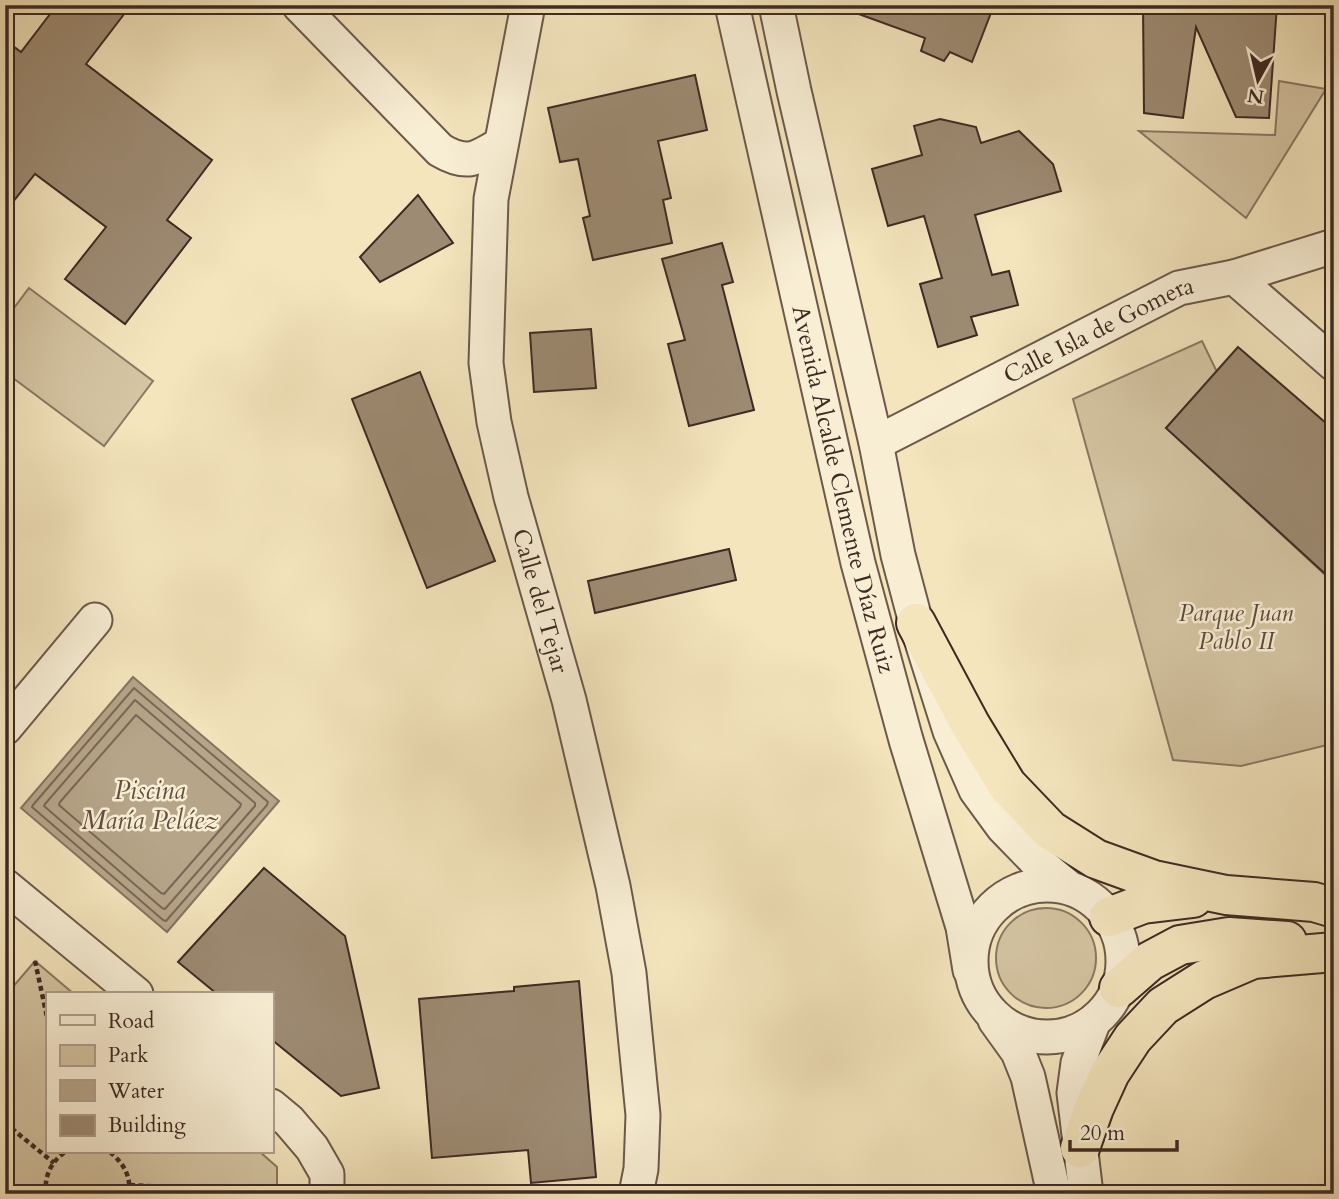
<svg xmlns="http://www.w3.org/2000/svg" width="1339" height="1199" viewBox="0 0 1339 1199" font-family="Cardo,serif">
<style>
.green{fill:#d5c5a3;stroke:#8a7863;stroke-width:2}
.water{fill:#b6a589;stroke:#867460;stroke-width:2}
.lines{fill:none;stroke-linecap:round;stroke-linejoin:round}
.shore{stroke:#7a6856;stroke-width:2}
.building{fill:#9d8b73;stroke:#3e2a23;stroke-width:2}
.minor-casing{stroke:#6c594a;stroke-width:37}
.motorway-casing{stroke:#3e2a23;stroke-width:42}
.path{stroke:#3e2a23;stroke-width:4.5;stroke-dasharray:5 3.5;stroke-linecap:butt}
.minor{stroke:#f8eed4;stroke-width:33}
.motorway{stroke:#f4e5bd;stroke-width:38}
.labels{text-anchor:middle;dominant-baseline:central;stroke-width:5;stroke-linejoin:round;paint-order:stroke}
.street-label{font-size:24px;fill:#3e2a23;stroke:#f8eed4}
.park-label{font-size:24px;font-style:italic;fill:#5c493d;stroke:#f8eed4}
.water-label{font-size:26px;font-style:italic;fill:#624f42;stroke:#f8eed4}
</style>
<rect width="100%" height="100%" fill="#f4e5bd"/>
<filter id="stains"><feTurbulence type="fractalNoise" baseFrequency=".00286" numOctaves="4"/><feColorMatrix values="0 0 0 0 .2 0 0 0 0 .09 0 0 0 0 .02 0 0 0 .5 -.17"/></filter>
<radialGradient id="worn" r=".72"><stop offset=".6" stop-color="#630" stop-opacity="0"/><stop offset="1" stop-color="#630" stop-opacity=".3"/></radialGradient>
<g class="green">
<polygon points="1279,81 1326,89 1246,218 1139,131 1275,135"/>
<polygon points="29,288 153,381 104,446 5,372 5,320"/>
<polygon points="1202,341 1217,372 1166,428 1334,583 1334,745 1331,744 1241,766 1173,760 1073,399"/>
<circle cx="1046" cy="958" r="50"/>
<polygon points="35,961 74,994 47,994 47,1152 260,1152 277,1167 277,1194 5,1194 5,996"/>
</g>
<polygon class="water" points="133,677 279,801 167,932 21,808"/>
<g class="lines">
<g class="shore">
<polygon points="134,688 268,802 267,805 166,921 163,920 32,807 33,805"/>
<polygon points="135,700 255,803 255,806 165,909 162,908 44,806 45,804"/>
<polygon points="136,715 241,804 240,807 164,894 161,893 59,805 60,802"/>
</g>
</g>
<g class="building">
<polygon points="57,5 131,5 86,64 212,160 167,220 191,238 125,324 65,279 106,227 35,174 5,212 5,40 21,52"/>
<polygon points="846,5 994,5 972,62 950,52 944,61 921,51 925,38 845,9"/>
<polygon points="1143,5 1277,5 1269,118 1236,117 1196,27 1183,118 1144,113"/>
<polygon points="695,75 707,130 658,141 671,198 663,200 672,243 593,260 583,218 590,216 578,159 560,162 548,108"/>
<polygon points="940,119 976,127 981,143 1019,131 1053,164 1061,191 975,215 992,275 1009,271 1018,305 971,317 977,335 938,347 920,284 942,278 924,216 888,226 872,169 922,155 914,126"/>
<polygon points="418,195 453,243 380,282 360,257"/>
<polygon points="722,243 733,282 722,285 754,410 689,426 668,344 685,340 662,259"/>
<polygon points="591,329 596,388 534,392 530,333"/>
<polygon points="1238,347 1334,430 1334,582 1166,428"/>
<polygon points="420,372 495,561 427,588 352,399"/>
<polygon points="729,549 736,580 595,613 588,581"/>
<polygon points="264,868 345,936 379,1088 341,1096 271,1039 271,994 217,994 178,962"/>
<polygon points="579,981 596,1177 531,1183 528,1150 432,1158 419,999 514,991 514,987"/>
</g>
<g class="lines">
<g class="minor-casing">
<g id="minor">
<path d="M299 5 440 150C467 166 476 159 501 144"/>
<path id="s1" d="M528 5 491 199 486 363 494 422 511 497 569 700 613 886 629 973 643 1115 641 1169 636 1194"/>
<path id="s2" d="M732 5 858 563 906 740 963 927 970 970"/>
<polyline points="776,5 794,91 876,443 898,555 916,623 950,731 976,790 1003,827 1035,860 1068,887"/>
<polyline points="1234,277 1334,364"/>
<path id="s3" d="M876 443 1179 288 1234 277 1334 246"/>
<polyline points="5,728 95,620"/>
<circle cx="1047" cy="961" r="76"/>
<polyline points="5,886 136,994"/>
<polyline points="995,1020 1018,1052 1028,1077 1054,1194"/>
<polyline points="271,1106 289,1121 312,1148 327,1174 327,1194"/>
<polyline points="1086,1194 1074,1093 1078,1063 1093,1023"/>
</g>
</g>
<g class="motorway-casing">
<g id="motorway">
<polyline points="916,623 970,724 1007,785 1050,830 1096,859 1154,880 1226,895 1314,902 1334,908"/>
<polyline points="1109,917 1143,904 1193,898"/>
<polyline points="1119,988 1150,961 1180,945 1229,937 1287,941"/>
<polyline points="1080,1148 1094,1108 1110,1073 1133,1038 1163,1006 1204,980 1253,959 1334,952"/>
</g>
</g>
<g class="path">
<polyline points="35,961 47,1017"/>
<polyline points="5,1123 54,1163"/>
<path d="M110 1152C124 1164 131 1176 129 1194"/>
<polyline points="130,1185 277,1193"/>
<polyline points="5,1192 46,1193"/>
<path d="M46 1194C44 1176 51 1162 65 1152"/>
</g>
<use href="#minor" class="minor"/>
<use href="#motorway" class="motorway"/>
</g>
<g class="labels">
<g class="street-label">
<text stroke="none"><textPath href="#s3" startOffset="250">Calle Isla de Gomera</textPath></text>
<text stroke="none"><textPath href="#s2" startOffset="497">Avenida Alcalde Clemente Díaz Ruiz</textPath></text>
<text stroke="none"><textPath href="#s1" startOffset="606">Calle del Tejar</textPath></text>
</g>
<g class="park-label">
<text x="1236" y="613">Parque Juan<tspan x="1236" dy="28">Pablo II</tspan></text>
</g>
<g class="water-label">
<text x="150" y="790">Piscina<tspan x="150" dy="30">María Peláez</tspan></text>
</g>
</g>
<rect width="1339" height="1199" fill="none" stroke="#f4e5bd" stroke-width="28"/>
<rect x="7" y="7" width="1325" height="1185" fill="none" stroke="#3e2a23" stroke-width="3.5"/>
<rect x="14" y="14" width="1311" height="1171" fill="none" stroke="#3e2a23" stroke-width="2"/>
<rect x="46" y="992" width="228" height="161" fill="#f8eed4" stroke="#aea08d" stroke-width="2"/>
<rect x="60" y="1015" width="35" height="10" fill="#f8eed4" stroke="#aea08d" stroke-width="2"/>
<text x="108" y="1028" font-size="21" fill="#3e2a23">Road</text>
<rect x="60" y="1045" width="35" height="21" fill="#d5c5a3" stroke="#aea08d" stroke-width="2"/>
<text x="108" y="1062" font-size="21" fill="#3e2a23">Park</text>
<rect x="60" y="1080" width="35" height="21" fill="#b6a589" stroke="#aea08d" stroke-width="2"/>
<text x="108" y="1098" font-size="21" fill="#3e2a23">Water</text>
<rect x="60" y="1115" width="35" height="21" fill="#9d8b73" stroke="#aea08d" stroke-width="2"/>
<text x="108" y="1132" font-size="21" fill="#3e2a23">Building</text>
<g transform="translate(1258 80) rotate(188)" stroke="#f8eed4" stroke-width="5" paint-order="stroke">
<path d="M0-5L12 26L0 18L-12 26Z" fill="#3e2a23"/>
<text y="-10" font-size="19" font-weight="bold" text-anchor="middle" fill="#3e2a23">N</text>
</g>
<path d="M1070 1140v10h107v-10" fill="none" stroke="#3e2a23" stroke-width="3.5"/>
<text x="1080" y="1140" font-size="21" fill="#3e2a23" stroke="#f8eed4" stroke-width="5" paint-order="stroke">20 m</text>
<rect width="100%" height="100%" filter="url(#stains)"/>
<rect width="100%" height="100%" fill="url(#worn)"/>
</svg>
